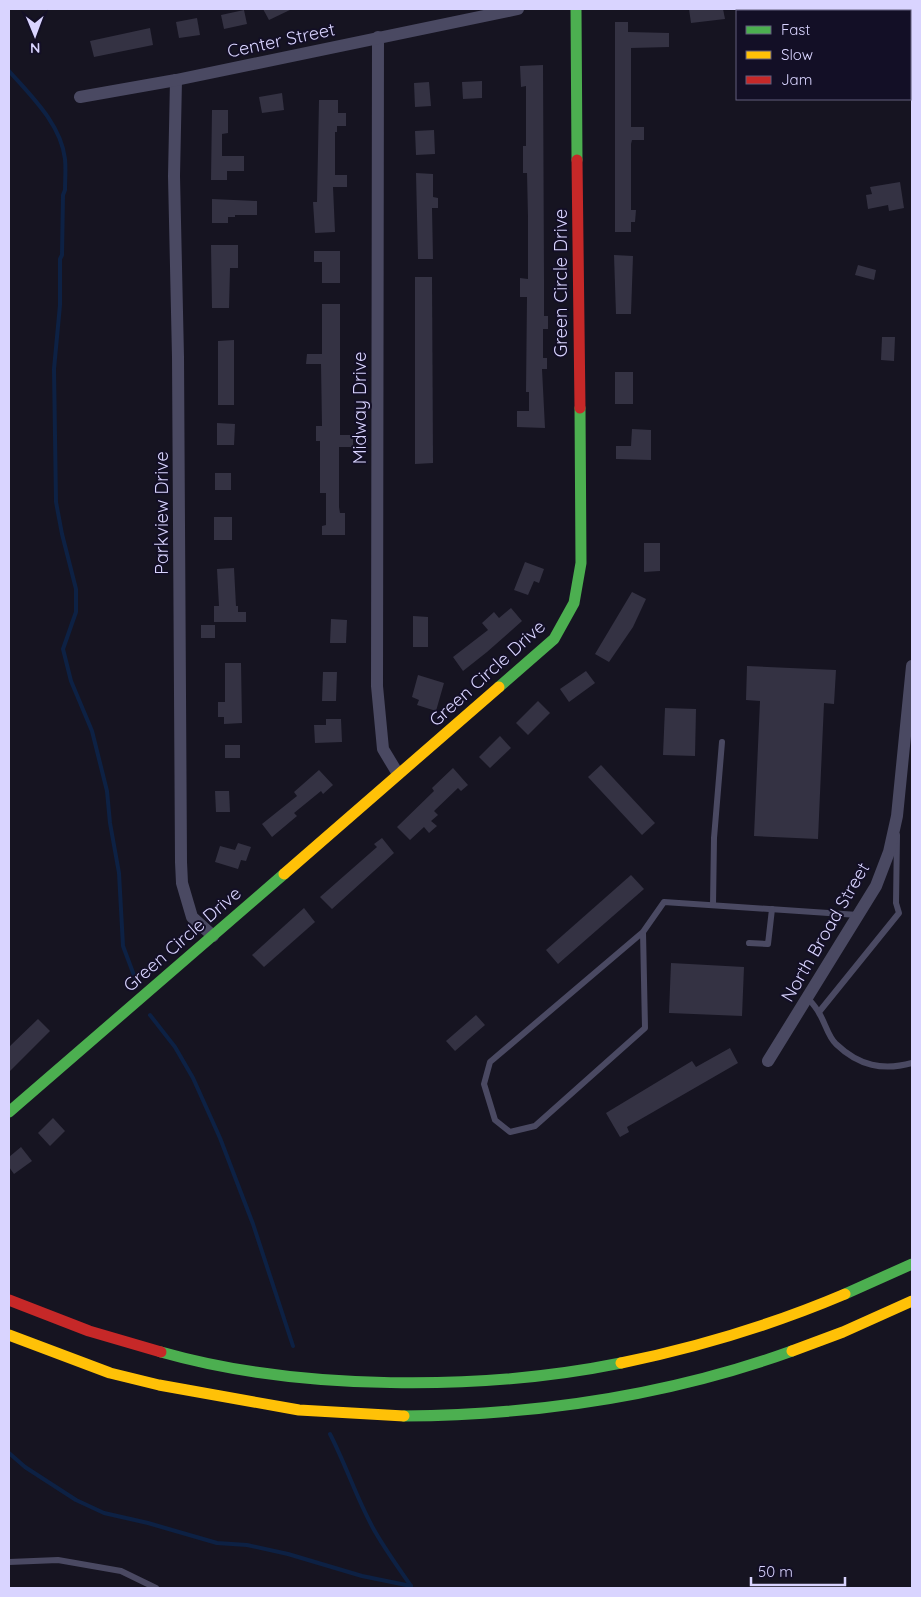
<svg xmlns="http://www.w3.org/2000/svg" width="921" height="1597" viewBox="0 0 921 1597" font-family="Quicksand,sans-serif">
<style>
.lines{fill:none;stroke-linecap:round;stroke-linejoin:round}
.stream{stroke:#0d2144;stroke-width:4}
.building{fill:#343243}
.lane{stroke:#4a4962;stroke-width:6}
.street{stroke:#4a4962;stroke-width:12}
.fast{stroke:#4caf50;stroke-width:11}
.slow{stroke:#ffc107;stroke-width:11}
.jam{stroke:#c62828;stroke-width:11}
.labels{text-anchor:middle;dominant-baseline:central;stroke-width:4;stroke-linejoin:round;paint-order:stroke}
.street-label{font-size:18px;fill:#d9d4ff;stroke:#130f26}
</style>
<rect width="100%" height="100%" fill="#161421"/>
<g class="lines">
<g class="stream">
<path d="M9 71C31 96 61 124 65 159 66 169 65 180 65 190L63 195 62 255 60 259V305L54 369 56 502 62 534 76 589V612L63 649 71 681 92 731 107 791 110 823 119 873 123 946 135 978"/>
<polyline points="150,1015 175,1047 193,1078 220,1138 253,1224 293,1346"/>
<path d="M330 1434C346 1465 356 1497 373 1528 384 1548 398 1567 411 1586"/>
<polyline points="9,1453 25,1467 76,1500 104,1513 148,1523 217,1543 247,1545 288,1554 362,1576 411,1586"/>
</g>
</g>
<g class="building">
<polygon points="263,9 292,9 269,20"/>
<polygon points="689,9 723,9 725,19 691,23"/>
<polygon points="244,10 247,24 224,29 221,15"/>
<polygon points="197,18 200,35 179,38 176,22"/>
<polygon points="615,22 628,22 628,32 669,33 669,47 631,48 631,127 644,127 644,140 632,140 631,144 631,210 636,210 635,222 631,222 631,232 615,232"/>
<polygon points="150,28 153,45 94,57 90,41"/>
<polygon points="543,65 544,279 544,316 548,316 548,329 543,329 543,358 547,358 547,369 542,369 545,428 517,427 517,411 529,411 529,392 526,392 527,297 520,297 520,278 528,279 528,217 527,173 523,173 523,146 526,146 526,86 521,87 520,66"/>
<polygon points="482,81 482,98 463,99 462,82"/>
<polygon points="429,82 431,106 415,107 414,83"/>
<polygon points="282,93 284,110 262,113 259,97"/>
<polygon points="319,100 338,100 338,113 346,113 346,126 337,126 337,132 335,132 335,175 347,175 347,187 333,187 335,232 315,233 313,202 317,202"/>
<polygon points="212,110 228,110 228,133 222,134 222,156 244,156 244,171 227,171 227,180 211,180"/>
<polygon points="434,130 435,154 416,155 415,131"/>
<polygon points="416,173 433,174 433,197 438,198 438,208 432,208 433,259 418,259"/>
<polygon points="900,182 904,208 889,211 888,205 868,209 866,195 872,194 870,187"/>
<polygon points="212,199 257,201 257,215 235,215 235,217 228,217 228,223 212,223"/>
<polygon points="211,245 238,245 238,268 230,268 229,308 212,308"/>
<polygon points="314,251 340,251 340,283 322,283 322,262 314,262"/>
<polygon points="614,255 633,256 631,314 616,314"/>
<polygon points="858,265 876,270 874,280 855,275"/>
<polygon points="415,277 432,277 433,463 415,464"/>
<polygon points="322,304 340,304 340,435 353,435 353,447 339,447 339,507 340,513 345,513 345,535 322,535 322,526 326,525 326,493 320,493 320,441 316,441 316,426 322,426 321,364 306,364 307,354 322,354"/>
<polygon points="882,337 895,337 894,361 881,360"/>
<polygon points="234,340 234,405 218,405 218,341"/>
<rect x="615" y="372" width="18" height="32"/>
<polygon points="217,423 235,424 234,445 217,445"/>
<polygon points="632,429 651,430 651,460 616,459 616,446 631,446"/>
<rect x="215" y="473" width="16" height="17"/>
<rect x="214" y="517" width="18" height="23"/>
<polygon points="644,543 660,543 660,571 644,572"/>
<polygon points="525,562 544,569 539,583 534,581 528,595 514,590"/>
<polygon points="234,568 236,606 238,606 238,612 246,612 246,622 214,622 214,606 219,606 217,569"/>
<polygon points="632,592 646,599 633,627 609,662 595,654"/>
<polygon points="511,608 522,621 487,652 463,671 453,657 488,630 482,623 494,612 499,618"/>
<polygon points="413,616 428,617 428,647 413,647"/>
<polygon points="331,619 347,620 346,643 330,643"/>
<rect x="201" y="625" width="14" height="13"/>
<polygon points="225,663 241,663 242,723 224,724 224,717 218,717 218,702 225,702"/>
<polygon points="747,666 836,670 834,704 824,703 818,839 754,836 760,701 746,700"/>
<polygon points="586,671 595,683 569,702 560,689"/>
<polygon points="323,672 337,672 336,701 322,701"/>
<polygon points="418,675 444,683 436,711 417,705 419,700 412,697"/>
<polygon points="538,701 550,713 528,735 516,723"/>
<polygon points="665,708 696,709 695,756 663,755"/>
<polygon points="326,719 341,719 342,742 315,743 314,725 326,725"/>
<polygon points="500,736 511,748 490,768 479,757"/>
<rect x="225" y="745" width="15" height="13"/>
<polygon points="601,765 655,823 642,835 588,777"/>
<polygon points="453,768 468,785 461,791 458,788 434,811 438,815 431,821 437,826 429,833 424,827 410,840 397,827 434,791 432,788"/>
<polygon points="319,770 333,785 323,794 321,791 294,813 297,816 272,837 262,824 297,796 294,792"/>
<polygon points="215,791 229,791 230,812 216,812"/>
<polygon points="382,838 394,853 332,909 320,897 377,847 374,844"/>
<polygon points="238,843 251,847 246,861 241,860 238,869 215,862 220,846 235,850"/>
<polygon points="631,875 644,889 558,964 546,950"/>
<polygon points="304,908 315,922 264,967 252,955"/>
<polygon points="671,963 744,967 742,1016 669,1013"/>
<polygon points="476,1015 485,1025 455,1051 446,1041"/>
<polygon points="38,1019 50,1031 9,1072 9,1047"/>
<polygon points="730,1048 738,1063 627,1127 629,1132 620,1137 606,1113 692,1061 696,1067"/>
<polygon points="53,1118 65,1131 50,1146 38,1133"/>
<polygon points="21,1147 32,1161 14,1174 9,1167 9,1157"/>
</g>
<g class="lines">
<g class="lane">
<polyline points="713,905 714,838 722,742"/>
<polyline points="643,932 645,1028 535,1126 510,1132 495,1120 484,1084 490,1062 643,932 664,902 858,915"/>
<polyline points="749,943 768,944 772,909"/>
<path d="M807 997C811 1002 816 1007 819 1013 825 1022 828 1037 836 1044 859 1066 883 1071 912 1063"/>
<polyline points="819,1012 899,913 896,903 897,835"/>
<polyline points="9,1562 58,1560 121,1571 156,1588"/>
</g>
<g class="street">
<polyline points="378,37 377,686 383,749 398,774"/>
<polyline points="176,80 174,176 178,357 181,862 182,883 192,917 213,936"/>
<polyline points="80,97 176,80 518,9"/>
<polyline points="768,1061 876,886 889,852 897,816 912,666"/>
</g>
<g class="fast">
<polyline points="576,9 577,160"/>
<polyline points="499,687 554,639 574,603 581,563 580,408"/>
<polyline points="9,1112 284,874"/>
<polyline points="845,1294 912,1264"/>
<path d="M161 1352C298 1391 483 1391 621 1363"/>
<path d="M404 1416C535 1415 667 1396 792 1351"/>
</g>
<g class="slow">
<polyline points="284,874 499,687"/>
<polyline points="9,1335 110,1373 159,1385 299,1410 404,1416"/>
<polyline points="792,1351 843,1332 912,1301"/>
<path d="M621 1363C699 1347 772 1325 845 1294"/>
</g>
<g class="jam">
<polyline points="577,160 580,408"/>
<polyline points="9,1300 89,1331 161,1352"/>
</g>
</g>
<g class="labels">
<g class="street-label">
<text transform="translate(281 40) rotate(-12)">Center Street</text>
<text transform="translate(560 283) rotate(-90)">Green Circle Drive</text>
<text transform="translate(359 408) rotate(-90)">Midway Drive</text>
<text transform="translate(161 513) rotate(-90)">Parkview Drive</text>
<text transform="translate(487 673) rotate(-42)">Green Circle Drive</text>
<text transform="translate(825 932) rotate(-60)">North Broad Street</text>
<text transform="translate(182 939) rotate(-41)">Green Circle Drive</text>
</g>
</g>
<rect width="921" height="1597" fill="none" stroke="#d9d4ff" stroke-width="20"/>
<rect x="736" y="10" width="175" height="90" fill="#130f26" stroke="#625e7d"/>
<rect x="746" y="26" width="25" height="8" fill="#4caf50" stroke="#625e7d"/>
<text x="781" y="35" font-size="15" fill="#d9d4ff">Fast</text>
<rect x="746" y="51" width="25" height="8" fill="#ffc107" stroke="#625e7d"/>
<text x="781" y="60" font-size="15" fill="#d9d4ff">Slow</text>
<rect x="746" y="76" width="25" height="8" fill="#c62828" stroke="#625e7d"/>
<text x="781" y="85" font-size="15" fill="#d9d4ff">Jam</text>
<g transform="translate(35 35) rotate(179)" stroke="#130f26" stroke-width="4" paint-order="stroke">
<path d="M0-4L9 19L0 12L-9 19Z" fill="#d9d4ff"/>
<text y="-8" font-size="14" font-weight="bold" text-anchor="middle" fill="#d9d4ff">N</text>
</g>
<path d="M751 1577v8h94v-8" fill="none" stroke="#d9d4ff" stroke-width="2.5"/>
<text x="758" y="1577" font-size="15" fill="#d9d4ff" stroke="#130f26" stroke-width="4" paint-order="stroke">50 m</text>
</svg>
